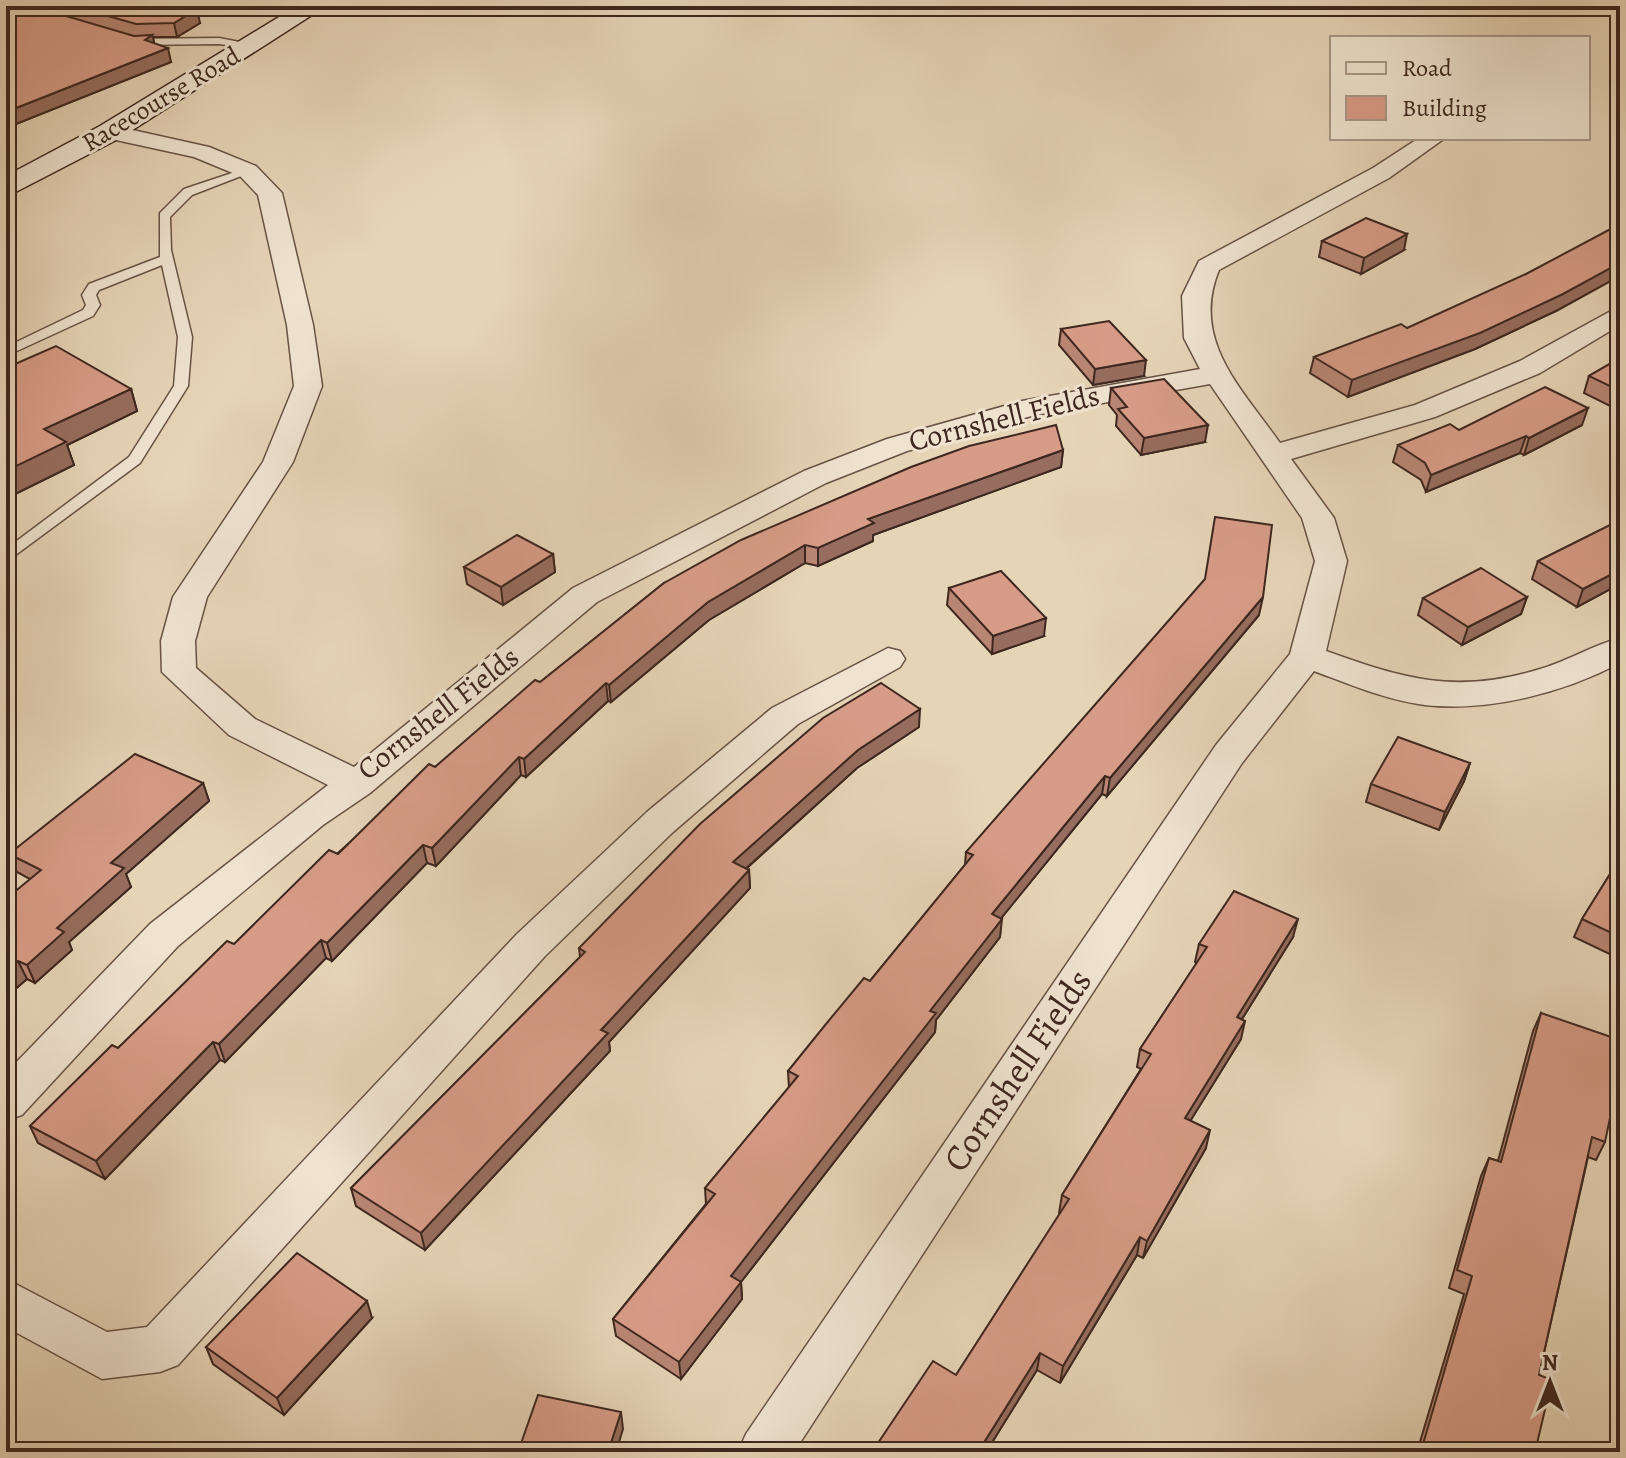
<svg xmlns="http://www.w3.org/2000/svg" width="1626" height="1458" viewBox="0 0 1626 1458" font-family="Alegreya,serif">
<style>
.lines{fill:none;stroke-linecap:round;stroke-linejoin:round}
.lane-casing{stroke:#685245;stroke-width:3}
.street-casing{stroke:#685245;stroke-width:3}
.secondary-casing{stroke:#3e271f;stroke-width:3}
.lane{fill:#efe3d0;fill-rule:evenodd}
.street{fill:#efe3d0;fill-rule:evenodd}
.secondary{fill:#efe3d0;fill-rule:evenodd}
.wall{fill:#b98674;stroke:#3e271f;stroke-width:2}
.shaded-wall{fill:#966d5e;stroke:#3e271f;stroke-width:2}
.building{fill:#d79c87;stroke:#3e271f;stroke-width:2}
.labels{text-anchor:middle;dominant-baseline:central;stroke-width:6;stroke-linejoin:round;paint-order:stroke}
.far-street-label{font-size:26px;fill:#3e271f;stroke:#efe3d0}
.street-label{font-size:30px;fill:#3e271f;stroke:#efe3d0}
.near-street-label{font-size:36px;fill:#3e271f;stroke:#efe3d0}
</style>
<rect width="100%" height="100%" fill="#e6d4b7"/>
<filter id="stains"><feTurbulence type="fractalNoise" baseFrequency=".0025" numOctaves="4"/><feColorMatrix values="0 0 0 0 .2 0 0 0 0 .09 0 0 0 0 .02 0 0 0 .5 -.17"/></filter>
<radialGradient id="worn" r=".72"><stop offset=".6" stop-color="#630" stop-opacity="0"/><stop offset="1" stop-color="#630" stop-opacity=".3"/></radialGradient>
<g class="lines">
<g class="lane-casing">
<g id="lane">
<polygon points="219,38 255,45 250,48 219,44 134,45 129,42 134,39"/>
<polygon points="244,169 254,171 192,195 170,217 171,250 192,337 188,386 140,463 6,562 6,549 129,457 174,386 178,337 162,265 99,290 96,295 100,305 93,316 6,356 6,347 83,310 86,305 82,295 89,284 160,257 160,213 184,189"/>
</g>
</g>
<g class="street-casing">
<g id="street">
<path d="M110 125 209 147 256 166 282 193 313 325 322 386 293 462 207 597 195 641 196 668 255 719 354 767 573 588 804 471 887 439 1022 401 1200 369 1184 338 1182 296 1199 261 1373 168 1419 138H1445L1389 178 1219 270C1190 340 1242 389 1280 443L1415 405 1520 361 1620 306V325L1540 373 1435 417 1291 459 1334 518 1347 561 1326 651C1404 679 1456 695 1540 669 1568 661 1593 645 1620 638V663C1563 693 1489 712 1425 705 1386 700 1349 684 1314 671L1242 763 794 1452H738L746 1434 1216 745 1290 654 1315 561 1302 518 1210 384 1035 415 907 451 826 483 597 602 370 793 323 825 178 946 22 1115 6 1120V1073L150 924 328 785 229 735 162 672 161 641 173 597 263 462 294 386 287 325 258 195 240 176 194 157 102 137 99 132 102 127Z"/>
<polygon points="888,648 900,651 905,659 900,667 798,724 673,832 545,956 178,1365 160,1372 102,1379 6,1327 6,1279 107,1332 147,1327 517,934 647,812 772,708"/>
</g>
</g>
<g class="secondary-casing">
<polygon id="secondary" points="297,6 326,6 120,138 6,197 6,176 100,126"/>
</g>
<use href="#lane" class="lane"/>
<use href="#street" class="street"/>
<use href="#secondary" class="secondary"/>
</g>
<g class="wall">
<polygon points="6,6 180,6 200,23 177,37 153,37 154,43 171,62 6,128"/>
<polygon points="1322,241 1404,250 1361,274 1319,257"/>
<polygon points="1558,310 1475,349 1348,397 1310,373 1314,357 1407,328"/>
<polygon points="1061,329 1144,376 1093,385 1059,345"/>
<polygon points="1620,358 1620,411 1584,393 1589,376"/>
<polygon points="6,368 131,389 137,411 67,445 74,465 11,496 6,493"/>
<polygon points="1111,388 1205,442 1141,455 1116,426 1117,415 1109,405"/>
<polygon points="1582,425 1524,455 1520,453 1426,492 1421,480 1393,462 1398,445 1459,430"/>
<polygon points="1063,450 1061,467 873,535 873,541 818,566 805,563 709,620 611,702 608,701 526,777 521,775 436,866 427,863 332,961 326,958 225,1062 220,1060 105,1179 38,1143 30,1126 435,767 664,583"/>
<polygon points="1620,520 1620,584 1577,607 1532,579 1538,561"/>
<polygon points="553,554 555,572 503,605 467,584 464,567"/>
<polygon points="949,588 1044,636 992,654 947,605"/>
<polygon points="1527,597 1521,614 1462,645 1418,615 1423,598"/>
<polygon points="1259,615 1107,796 1102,794 1001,918 1000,937 936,1020 935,1032 741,1282 742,1299 681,1379 616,1336 613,1319 706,1204 705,1188 789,1088 788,1071 870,981 965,865 966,852"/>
<polygon points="919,727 857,768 746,869 749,870 750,888 609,1042 610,1051 425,1250 356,1206 351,1188 580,957 579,948"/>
<polygon points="1470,763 1464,781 1439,830 1366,802 1371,784"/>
<polygon points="203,783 209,801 126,874 131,887 69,942 72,950 35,983 27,979 6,997 30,879 17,872 9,854"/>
<polygon points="1620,858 1620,959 1574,937 1582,919"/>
<polygon points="1293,937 1242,1019 1241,1039 1190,1121 1206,1148 1143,1258 1137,1255 1060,1383 1037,1370 986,1452 876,1452 876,1446 956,1375 1060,1214 1059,1213 1062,1195 1141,1069 1137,1067 1140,1049 1197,963 1195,962 1199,944"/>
<polygon points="1541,1013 1605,1142 1596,1160 1588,1157 1539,1375 1535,1452 1417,1452 1464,1294 1449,1288 1481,1176 1489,1158 1498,1161 1533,1031"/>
<polygon points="372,1318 284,1415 213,1364 206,1347"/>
</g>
<g class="shaded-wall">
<polygon points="60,6 66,6 69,17 61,20 58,7"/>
<polygon points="197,9 200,23 177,37 174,23"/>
<polygon points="152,35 156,49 145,40"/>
<polygon points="168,48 171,62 6,128 6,112"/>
<polygon points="1407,234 1404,250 1361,274 1364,258"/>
<polygon points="1620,263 1620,276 1558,310 1475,349 1348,397 1352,380"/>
<polygon points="1146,360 1144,376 1093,385 1095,369"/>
<polygon points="131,389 137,411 67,445 74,465 11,496 6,483 6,471 44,429"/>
<polygon points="1588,408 1582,425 1524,455 1529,438"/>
<polygon points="1208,425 1205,442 1141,455 1144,438"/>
<polygon points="1526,436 1520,453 1426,492 1431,475"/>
<polygon points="1063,450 1061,467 873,535 873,541 818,566 818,548 868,519"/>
<polygon points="805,545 805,563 709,620 611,702 609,685 708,602"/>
<polygon points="553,554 555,572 503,605 501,587"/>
<polygon points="1620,570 1620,584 1577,607 1583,589"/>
<polygon points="1263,597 1259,615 1107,796 1110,778"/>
<polygon points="1527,597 1521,614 1462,645 1468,627"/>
<polygon points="1046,618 1044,636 992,654 993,636"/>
<polygon points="606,683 608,701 526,777 524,759"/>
<polygon points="920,709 919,727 857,768 733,880 733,862 858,750"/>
<polygon points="519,757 521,775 436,866 432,848"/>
<polygon points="1470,763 1464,781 1439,830 1445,812"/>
<polygon points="1105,776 1102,794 990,932 992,914"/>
<polygon points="203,783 209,801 126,874 131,887 69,942 72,950 35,983 27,965 111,863"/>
<polygon points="423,845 427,863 332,961 327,943"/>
<polygon points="749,870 750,888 609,1042 610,1051 425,1250 421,1233 601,1030"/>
<polygon points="1002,919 1000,937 936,1020 935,1032 741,1282 742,1299 681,1379 679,1362 731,1276 930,1011"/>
<polygon points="1298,919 1293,937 1232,1035 1237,1017"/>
<polygon points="321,940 326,958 225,1062 219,1044"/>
<polygon points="18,961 27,979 6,997 6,971"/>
<polygon points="1245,1021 1241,1039 1181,1136 1185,1118"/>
<polygon points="213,1042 220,1060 105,1179 96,1161"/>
<polygon points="1210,1130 1206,1148 1143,1258 1147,1241"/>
<polygon points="1140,1237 1137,1255 1060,1383 1063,1366"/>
<polygon points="367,1301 372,1318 284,1415 277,1398"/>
<polygon points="1040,1353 1037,1370 986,1452 978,1452"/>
<polygon points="621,1412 623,1429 616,1452 608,1452"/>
</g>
<g class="building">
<polygon points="6,6 60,6 58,7 59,14 134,36 152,35 145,40 168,48 6,112"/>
<polygon points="73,6 180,6 197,9 174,23 136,24"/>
<polygon points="1366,218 1407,234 1364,258 1322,241"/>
<polygon points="1620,224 1620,263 1563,294 1480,333 1352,380 1314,357 1401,324 1407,328 1526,274"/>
<polygon points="1109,321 1146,360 1095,369 1061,329"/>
<polygon points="56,346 131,389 44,429 66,442 6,471 6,368"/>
<polygon points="1620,358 1620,391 1589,376"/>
<polygon points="1164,379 1208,425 1144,438 1118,409 1127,407 1111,388"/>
<polygon points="1545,387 1588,408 1529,438 1526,436 1431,475 1425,463 1398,445 1450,424 1459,430"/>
<polygon points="1056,425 1063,450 868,519 874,523 818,548 805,545 708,602 609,685 606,683 524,759 519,757 432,848 423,845 327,943 321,940 219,1044 213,1042 96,1161 30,1126 112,1045 118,1048 227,941 234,944 329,850 338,854 429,764 435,767 535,680 540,682 664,583 741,540 911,467 969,446"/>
<polygon points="1215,517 1272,525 1263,597 1110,778 1105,776 992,914 1002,919 930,1011 936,1013 731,1276 741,1282 679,1362 613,1319 715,1194 705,1188 798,1076 788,1071 826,1024 864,978 870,981 973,855 966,852 1205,579"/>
<polygon points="1620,520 1620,570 1583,589 1538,561"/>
<polygon points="517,535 553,554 501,587 464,567"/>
<polygon points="1481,568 1527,597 1468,627 1423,598"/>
<polygon points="1001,571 1046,618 993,636 949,588"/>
<polygon points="881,683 920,709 858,750 733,862 749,870 601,1030 608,1033 421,1233 351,1188 585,952 579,948 700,824 823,718"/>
<polygon points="1398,737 1470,763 1445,812 1371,784"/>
<polygon points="135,754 203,783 111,863 124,868 57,928 64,932 27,965 18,961 6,971 6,899 41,870 9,854"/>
<polygon points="1620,858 1620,937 1582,919"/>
<polygon points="1234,891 1298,919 1237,1017 1245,1021 1185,1118 1210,1130 1147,1241 1140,1237 1063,1366 1040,1353 978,1452 885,1452 876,1446 933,1361 956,1375 1069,1199 1062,1195 1151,1054 1140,1049 1207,947 1199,944"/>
<polygon points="1541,1013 1620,1040 1620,1070 1605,1142 1592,1137 1539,1375 1552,1380 1535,1452 1424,1452 1421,1451 1472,1276 1457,1270 1489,1158 1501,1162"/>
<polygon points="297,1253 367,1301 277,1398 206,1347"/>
<polygon points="538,1395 621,1412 608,1452 518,1452"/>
</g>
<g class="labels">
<g class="far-street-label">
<text transform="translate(161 99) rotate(-31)">Racecourse Road</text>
</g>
<g class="street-label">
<text transform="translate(1004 418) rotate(-14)">Cornshell Fields</text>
<text transform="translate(438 713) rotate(-38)">Cornshell Fields</text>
</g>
<g class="near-street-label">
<text transform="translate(1017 1070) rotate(-56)">Cornshell Fields</text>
</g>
</g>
<rect width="1626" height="1458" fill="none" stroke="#e6d4b7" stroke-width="32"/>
<rect x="8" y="8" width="1610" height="1442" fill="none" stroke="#3e271f" stroke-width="4"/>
<rect x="16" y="16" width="1594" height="1426" fill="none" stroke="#3e271f" stroke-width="2"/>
<rect x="1330" y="36" width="260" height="104" fill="#efe3d0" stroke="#a89889" stroke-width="2"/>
<rect x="1346" y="62" width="40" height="12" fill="#efe3d0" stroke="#a89889" stroke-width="2"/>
<text x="1402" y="76" font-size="24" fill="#3e271f">Road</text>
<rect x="1346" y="96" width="40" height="24" fill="#d79c87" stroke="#a89889" stroke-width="2"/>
<text x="1402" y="116" font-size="24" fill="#3e271f">Building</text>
<g transform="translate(1550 1382)" stroke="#efe3d0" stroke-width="6" paint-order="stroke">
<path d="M0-6L14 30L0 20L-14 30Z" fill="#3e271f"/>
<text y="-12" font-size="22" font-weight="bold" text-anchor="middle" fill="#3e271f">N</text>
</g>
<rect width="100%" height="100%" filter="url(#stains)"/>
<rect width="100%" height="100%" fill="url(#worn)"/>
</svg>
